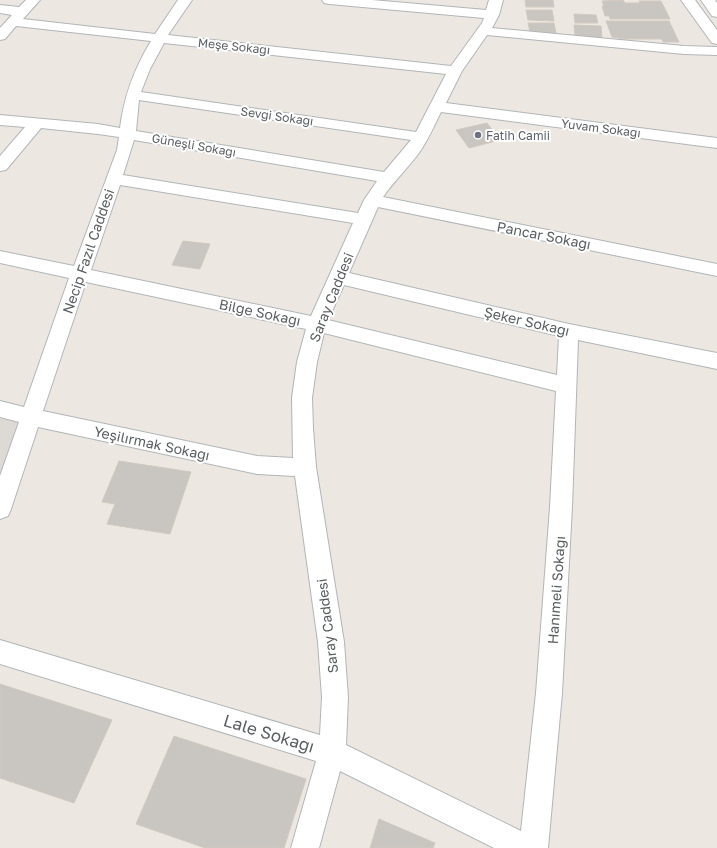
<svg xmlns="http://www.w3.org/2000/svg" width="717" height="848" viewBox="0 0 717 848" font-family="'Golos Text',sans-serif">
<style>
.industrial{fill:#dddad5}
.building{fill:#c9c5c0;stroke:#d1c9bf}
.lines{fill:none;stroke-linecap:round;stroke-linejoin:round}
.minor-casing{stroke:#b1b5b8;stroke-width:2}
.minor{fill:#fff;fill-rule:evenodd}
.worship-dot{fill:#6b7280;stroke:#fff;stroke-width:1.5}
.labels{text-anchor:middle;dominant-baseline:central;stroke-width:4;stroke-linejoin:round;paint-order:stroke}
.far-street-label{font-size:12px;fill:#595e61;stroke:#fff}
.far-worship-label{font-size:12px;fill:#5b616d;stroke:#fff;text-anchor:start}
.street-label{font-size:14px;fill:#595e61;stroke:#fff}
.near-street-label{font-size:17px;fill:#595e61;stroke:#fff}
</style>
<rect width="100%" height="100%" fill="#ece8e1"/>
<polygon class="industrial" points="0,418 20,423 0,475"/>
<g class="building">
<polygon points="525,0 553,0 554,7 526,7"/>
<polygon points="623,0 625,3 640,3 639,1 661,1 670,19 610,19 609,16 605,16 602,6 604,6 602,1"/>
<polygon points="526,10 552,10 554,21 528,20"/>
<polygon points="574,14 596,15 598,23 575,23"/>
<polygon points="606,21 669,21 679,42 663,42 662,39 625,39 612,37"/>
<polygon points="528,23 554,23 556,33 530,32"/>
<polygon points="574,25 601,26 602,38 575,36"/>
<polygon points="487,123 500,140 469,148 456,130"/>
<polygon points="183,241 210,244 200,269 172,265"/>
<polygon points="119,461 191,472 170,534 107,524 115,504 102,502"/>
<polygon points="0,684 112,720 74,803 0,778"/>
<polygon points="174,736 306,779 284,848 205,848 136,824"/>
<polygon points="379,819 435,843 433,848 370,848"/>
</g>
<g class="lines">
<g class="minor-casing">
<g id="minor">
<path d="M26 0H40L23 19 155 34 178 0H192L168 35 451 66 482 23 484 18 329 4 324 3 322 0H372L486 10 489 0H503L499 15 492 28 684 46 717 47V55L684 54 487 35 462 71 446 103 717 138V148L441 112C434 126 428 140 419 153 408 168 394 181 383 197L717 264V276L378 207 349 273 569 324 717 353V369L578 340 572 507 562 693 548 848H494L340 771 319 848H291L316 761 0 664V640L320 735 322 697 318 642 295 476 257 474 38 427 11 509 8 516 0 519V476L19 422 0 417V401L24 407 69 278 0 263V251L74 266 117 150 119 137 98 134 41 128 6 170 0 171V156L25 127 0 125V115L98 124 120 128C124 96 134 69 151 41L16 26 5 39 0 40V28L12 15 0 13V5L19 7ZM164 43 446 74 416 132 141 92 150 69ZM139 100 411 140 384 172 136 131ZM134 140 377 181 364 200 358 213 123 175ZM120 185 353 223 311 316 91 270ZM86 282 306 329 297 362 292 398 293 458 257 456 43 411ZM344 285 559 336 557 375 328 320ZM324 333 556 391 550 507 536 693 521 831 346 745 348 697 344 642 316 467 313 428 312 398 317 362Z"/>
<polygon points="681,0 695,0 717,30 717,44 712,43"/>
<polygon points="701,0 715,0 717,3 717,17 712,16"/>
</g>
</g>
<use href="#minor" class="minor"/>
</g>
<circle class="worship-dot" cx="478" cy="135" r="4"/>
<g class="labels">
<g class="far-street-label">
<text transform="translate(234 46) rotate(6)">Meşe Sokağı</text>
<text transform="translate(277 116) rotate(8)">Sevgi Sokağı</text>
<text transform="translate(601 128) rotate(7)">Yuvam Sokağı</text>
<text transform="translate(194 145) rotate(10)">Güneşli Sokağı</text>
</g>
<g class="far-worship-label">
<text x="486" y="135">Fatih Camii</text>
</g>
<g class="street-label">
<text transform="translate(544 235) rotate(11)">Pancar Sokağı</text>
<text transform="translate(88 251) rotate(-71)">Necip Fazıl Caddesi</text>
<text transform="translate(331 297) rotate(-68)">Saray Caddesi</text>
<text transform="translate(260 312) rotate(12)">Bilge Sokağı</text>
<text transform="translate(527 321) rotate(13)">Şeker Sokağı</text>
<text transform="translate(152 443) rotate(12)">Yeşilırmak Sokağı</text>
<text transform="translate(556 590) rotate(-86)">Hanımeli Sokağı</text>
<text transform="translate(327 626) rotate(-97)">Saray Caddesi</text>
</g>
<g class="near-street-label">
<text transform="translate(269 733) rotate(17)">Lale Sokağı</text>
</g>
</g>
</svg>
